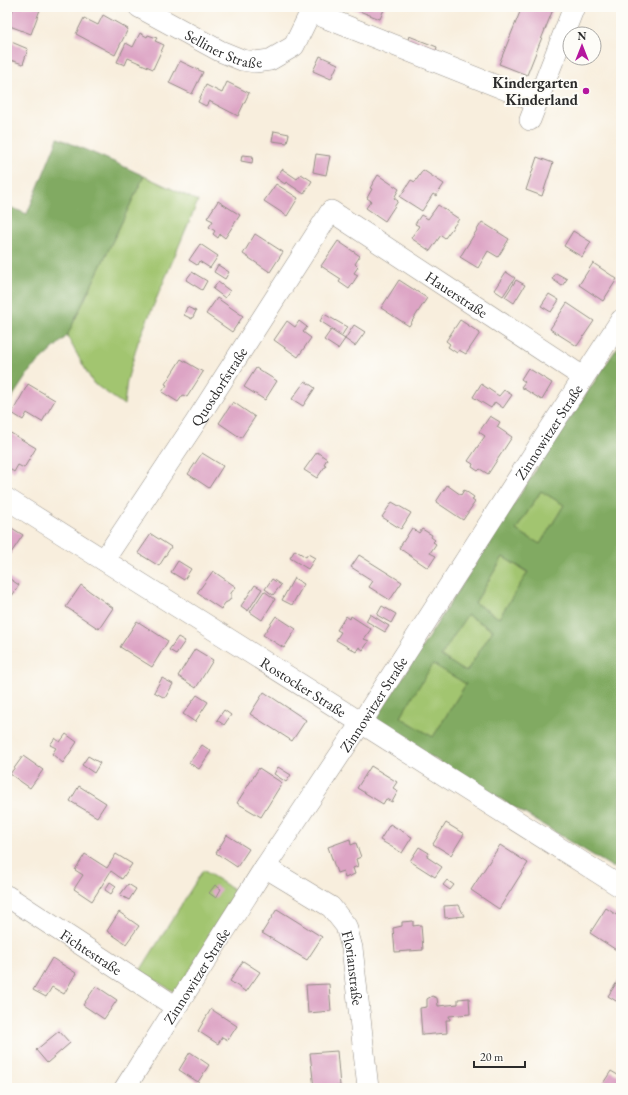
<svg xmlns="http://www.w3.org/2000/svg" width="628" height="1095" viewBox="0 0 628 1095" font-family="'EB Garamond',serif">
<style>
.green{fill:#a2c56f;stroke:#66784d}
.forest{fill:#81aa62;stroke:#566a46;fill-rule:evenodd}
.building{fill:#dda4c5}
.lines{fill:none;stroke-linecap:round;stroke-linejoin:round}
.minor-casing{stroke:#928c84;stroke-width:22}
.minor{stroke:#fff;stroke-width:21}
.poi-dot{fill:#b5179e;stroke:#fdfcf7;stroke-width:1.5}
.labels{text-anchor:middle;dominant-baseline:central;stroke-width:4;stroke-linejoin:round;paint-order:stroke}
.street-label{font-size:15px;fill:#2b2b2b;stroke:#fdfcf7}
.poi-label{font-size:15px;font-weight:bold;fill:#2b2b2b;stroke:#fdfcf7;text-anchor:end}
</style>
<rect width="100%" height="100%" fill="#fdfcf7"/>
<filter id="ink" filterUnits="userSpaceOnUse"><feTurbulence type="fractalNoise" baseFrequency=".025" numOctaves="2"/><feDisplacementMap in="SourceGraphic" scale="8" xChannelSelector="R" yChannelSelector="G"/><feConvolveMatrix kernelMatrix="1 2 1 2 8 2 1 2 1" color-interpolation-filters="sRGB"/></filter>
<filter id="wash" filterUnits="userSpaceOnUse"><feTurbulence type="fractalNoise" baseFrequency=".012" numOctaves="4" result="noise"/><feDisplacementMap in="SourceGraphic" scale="16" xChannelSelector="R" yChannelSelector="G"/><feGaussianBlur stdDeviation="0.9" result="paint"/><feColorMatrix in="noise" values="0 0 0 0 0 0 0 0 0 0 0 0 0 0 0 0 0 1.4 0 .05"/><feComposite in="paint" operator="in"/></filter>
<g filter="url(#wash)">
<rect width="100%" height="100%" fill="#f8eedd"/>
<g class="green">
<polygon points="144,176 198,201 138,342 127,381 124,405 93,383 67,336"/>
<polygon points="541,491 564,505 540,544 516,530"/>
<polygon points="503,557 528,573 499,618 475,603"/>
<polygon points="467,614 493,631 466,672 441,656"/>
<polygon points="433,663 466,684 433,737 400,717"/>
<polygon points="203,870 238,892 176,993 140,971"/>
</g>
<g class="forest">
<polygon points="58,138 114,162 144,176 67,336 31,369 7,405 7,206 27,214"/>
<path d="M621 342V856L614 868 374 722 544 457ZM541 491 564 505 540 544 516 530ZM503 557 528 572 499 618 475 603ZM467 615 493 630 466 672 441 656ZM433 664 466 684 433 737 400 717Z"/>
</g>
<g id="blocks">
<g class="building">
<polygon points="14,7 41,7 31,34 7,25"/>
<polygon points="349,7 385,7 380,19"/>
<polygon points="522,7 554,7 527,75 499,64"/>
<polygon points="103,15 128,29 115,55 76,34 84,18 98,25"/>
<polygon points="140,33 147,37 148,35 157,38 155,41 164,45 153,69 128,58 125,65 117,62 126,43 133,47"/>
<polygon points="409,36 437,47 435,54 407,43"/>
<polygon points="9,41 28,49 23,64 7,59 7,46"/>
<polygon points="320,56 338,64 331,79 313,71"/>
<polygon points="180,61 203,72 192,94 169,83"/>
<polygon points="227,82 249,93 238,116 209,101 206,106 198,102 206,85 222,93"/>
<polygon points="274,131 289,134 287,143 272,141"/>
<polygon points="316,154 330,156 326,175 313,172"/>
<polygon points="242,155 253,156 252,163 241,161"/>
<polygon points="537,157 553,163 542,196 526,190"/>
<polygon points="282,169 297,179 301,174 312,181 304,194 286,182 285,184 276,178"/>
<polygon points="423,170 444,184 436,196 433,194 422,211 400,197 411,180 415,182"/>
<polygon points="378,175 399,189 394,198 398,201 385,221 366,208 371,201 367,198 372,189 370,188"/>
<polygon points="276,184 298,198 287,216 264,201"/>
<polygon points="218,201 240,215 225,238 220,234 218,238 213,234 215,231 209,227 213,221 207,218"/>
<polygon points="438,205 459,219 445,238 441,235 430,251 411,238 419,226 415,224 421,215 428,219"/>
<polygon points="482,222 509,239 498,257 488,251 478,268 460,257"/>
<polygon points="573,231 591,242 582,257 564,246"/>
<polygon points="255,234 283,252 270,272 243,254"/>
<polygon points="338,241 360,256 355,264 358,267 354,273 358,275 349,289 339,282 341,279 321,266"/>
<polygon points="200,244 218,256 210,268 199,261 197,265 189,260"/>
<polygon points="593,263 617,279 603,301 579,285"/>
<polygon points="218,265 229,272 225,279 214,272"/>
<polygon points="192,272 207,281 202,290 186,280"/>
<polygon points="506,272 515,278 503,296 494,290"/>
<polygon points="556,273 567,279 562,286 552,279"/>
<polygon points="399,280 427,298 409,326 381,308"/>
<polygon points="516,280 525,285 514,303 505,297"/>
<polygon points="218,282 230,291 225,298 213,289"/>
<polygon points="549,294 559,300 551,312 541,306"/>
<polygon points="217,298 243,316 232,332 206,314"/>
<polygon points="567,303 594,321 577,346 550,329"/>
<polygon points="187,307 196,311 192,319 184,315"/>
<polygon points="324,314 347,327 342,335 320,321"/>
<polygon points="460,320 480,333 466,354 459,350 457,353 448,347 450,344 446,341"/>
<polygon points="287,321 295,327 299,321 307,327 303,332 311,338 298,357 274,340"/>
<polygon points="354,325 365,332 355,346 345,339"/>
<polygon points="331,330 345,339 338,349 324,340"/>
<polygon points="181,359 203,372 187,397 183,395 178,402 162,392 167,385 165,384"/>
<polygon points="256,368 277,381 265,400 244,387"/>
<polygon points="528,368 552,383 542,400 521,387 525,382 521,379"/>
<polygon points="305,381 315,388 303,406 292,399"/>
<polygon points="28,384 55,400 42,422 27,413 23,420 12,413"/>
<polygon points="481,384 499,396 504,390 512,395 503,408 495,402 491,408 473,397"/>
<polygon points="233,402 255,417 241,438 219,423"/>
<polygon points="490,416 500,422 497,427 512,437 488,474 480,469 478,471 472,467 473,464 468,461 485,436 479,432"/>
<polygon points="9,432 36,448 24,468 18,465 14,472 7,467 7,435"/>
<polygon points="317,452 327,459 324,464 326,465 317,478 304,470"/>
<polygon points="202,453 223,466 209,488 188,474"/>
<polygon points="447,485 461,495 464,490 474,497 472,500 475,502 463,520 436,502"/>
<polygon points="392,502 411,513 401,529 382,517"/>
<polygon points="7,525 23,535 7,559"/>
<polygon points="412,528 419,533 422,529 432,535 431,537 435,540 433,542 436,544 430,553 436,556 428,568 399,548"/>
<polygon points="151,534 171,547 159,566 138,553"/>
<polygon points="295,550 306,557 308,554 315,558 308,569 290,558"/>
<polygon points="359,555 402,582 390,600 369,587 373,581 351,567"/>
<polygon points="178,561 191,569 184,580 171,572"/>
<polygon points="213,571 236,587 231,593 231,598 229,601 225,603 221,609 197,593"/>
<polygon points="7,577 19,585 12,596 7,593"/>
<polygon points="294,578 304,584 292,605 282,600"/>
<polygon points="272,579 281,585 273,595 265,589"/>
<polygon points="81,585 113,608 99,629 66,607"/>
<polygon points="255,585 262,589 248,611 241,606"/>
<polygon points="264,591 275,599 262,620 250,612"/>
<polygon points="382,606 396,614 391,623 377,615"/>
<polygon points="370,614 389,626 385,632 366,621"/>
<polygon points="276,616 296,629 284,648 263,635"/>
<polygon points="346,616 350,619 351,616 371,629 364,639 369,641 363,650 359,647 356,652 336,640 341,632 337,630"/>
<polygon points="137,621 168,641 152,667 120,647"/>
<polygon points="178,637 185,641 176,654 169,650"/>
<polygon points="195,649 213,660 196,688 178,676"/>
<polygon points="162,678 173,684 165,698 154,692"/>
<polygon points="264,692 306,720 292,741 250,714"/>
<polygon points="197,695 208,702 195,722 183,714"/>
<polygon points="224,710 231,715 224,725 217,720"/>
<polygon points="66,734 77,742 63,763 52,754 56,748 50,745 55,738 60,742"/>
<polygon points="202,745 211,751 199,769 189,763"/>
<polygon points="23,756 43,770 30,788 10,774"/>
<polygon points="88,756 100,763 94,773 82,765"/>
<polygon points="371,766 397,782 393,788 398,791 392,802 386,799 383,804 357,788"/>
<polygon points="278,767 291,775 286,782 274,774"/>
<polygon points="259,768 282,783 261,817 237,803"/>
<polygon points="79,786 106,803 97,817 70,801"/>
<polygon points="446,823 464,834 451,855 433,844"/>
<polygon points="390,824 412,837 402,853 380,840"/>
<polygon points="227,835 249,849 237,867 216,853"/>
<polygon points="350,839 351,845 356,843 361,857 356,859 358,866 353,868 355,874 345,878 343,871 337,873 328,847"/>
<polygon points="500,845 528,863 499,909 471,890"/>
<polygon points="419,847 429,853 427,857 442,867 435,877 410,861"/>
<polygon points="85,854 107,868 116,854 132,864 122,879 111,871 92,901 74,889 83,875 75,870"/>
<polygon points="447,880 454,885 450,890 443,885"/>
<polygon points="110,882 116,886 111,894 105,890"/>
<polygon points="128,884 136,889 129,900 120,895"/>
<polygon points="215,885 221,889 216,898 209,893"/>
<polygon points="459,905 464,916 445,918 444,906"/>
<polygon points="606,908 621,918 621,953 590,933"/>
<polygon points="277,909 322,937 307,960 262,933"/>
<polygon points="119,912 139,926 126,944 107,931"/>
<polygon points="413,921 413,926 421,925 423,950 395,952 393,928 402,926 402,922"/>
<polygon points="52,958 76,973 64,994 52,987 46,997 33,990"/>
<polygon points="243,961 260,972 246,992 230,981"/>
<polygon points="621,976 621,1004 608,996"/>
<polygon points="329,984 331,1011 308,1013 306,985"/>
<polygon points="96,986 117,1000 104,1019 83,1005"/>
<polygon points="432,996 437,998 438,1006 458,1004 458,999 469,998 470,1014 449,1016 450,1020 446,1020 447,1033 422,1035 420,1008 427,1007 427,999"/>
<polygon points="211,1009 237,1026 228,1040 222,1037 218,1044 198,1031"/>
<polygon points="59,1031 70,1043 47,1063 36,1050"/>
<polygon points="337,1051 340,1086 314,1088 310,1053"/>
<polygon points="190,1052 209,1065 198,1082 179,1070"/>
<polygon points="611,1071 621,1077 621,1088 600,1088"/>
</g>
</g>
</g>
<g filter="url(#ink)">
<use href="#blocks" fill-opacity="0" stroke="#928c84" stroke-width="1"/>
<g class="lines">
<g class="minor-casing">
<g id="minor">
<path id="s1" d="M139 7 220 51 242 60 255 62 270 60 294 46 313 7"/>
<polyline points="311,12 537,102"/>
<polyline points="530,120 574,7"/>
<path id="s2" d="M7 499 621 887"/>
<path id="s3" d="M104 560 195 423 331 211 583 377"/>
<path id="s4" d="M265 867 331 907 346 926 352 948 368 1088"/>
<path id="s5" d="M7 896 176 1007"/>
<path id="s6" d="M125 1088 265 867 361 723 531 458 621 320"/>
</g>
</g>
<use href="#minor" class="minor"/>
</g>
</g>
<circle class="poi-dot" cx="586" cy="91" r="4"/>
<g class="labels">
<g class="street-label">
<text stroke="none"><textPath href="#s1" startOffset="95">Selliner Straße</textPath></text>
<text stroke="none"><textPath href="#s3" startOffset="567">Hauerstraße</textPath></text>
<text stroke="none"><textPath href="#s3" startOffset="208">Quosdorfstraße</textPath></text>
<text stroke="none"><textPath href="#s6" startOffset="781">Zinnowitzer Straße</textPath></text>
<text stroke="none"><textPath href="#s2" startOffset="351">Rostocker Straße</textPath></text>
<text stroke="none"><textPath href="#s6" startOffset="457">Zinnowitzer Straße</textPath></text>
<text stroke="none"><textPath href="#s5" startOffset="101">Fichtestraße</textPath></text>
<text stroke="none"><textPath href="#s4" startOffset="144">Florianstraße</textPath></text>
<text stroke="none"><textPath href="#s6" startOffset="133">Zinnowitzer Straße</textPath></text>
</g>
<g class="poi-label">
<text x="578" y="82">Kindergarten<tspan x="578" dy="17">Kinderland</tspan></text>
</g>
</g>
<rect width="628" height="1095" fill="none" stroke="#fdfcf7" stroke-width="24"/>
<g transform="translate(582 46)"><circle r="19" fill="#fdfcf7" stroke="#a9a8a5"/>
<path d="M0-3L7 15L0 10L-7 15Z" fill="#b5179e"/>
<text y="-6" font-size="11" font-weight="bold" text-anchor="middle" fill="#2b2b2b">N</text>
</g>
<path d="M474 1061v6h51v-6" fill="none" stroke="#2b2b2b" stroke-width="2"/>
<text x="480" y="1061" font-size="12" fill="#2b2b2b" stroke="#fdfcf7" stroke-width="3" paint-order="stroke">20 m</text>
</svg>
